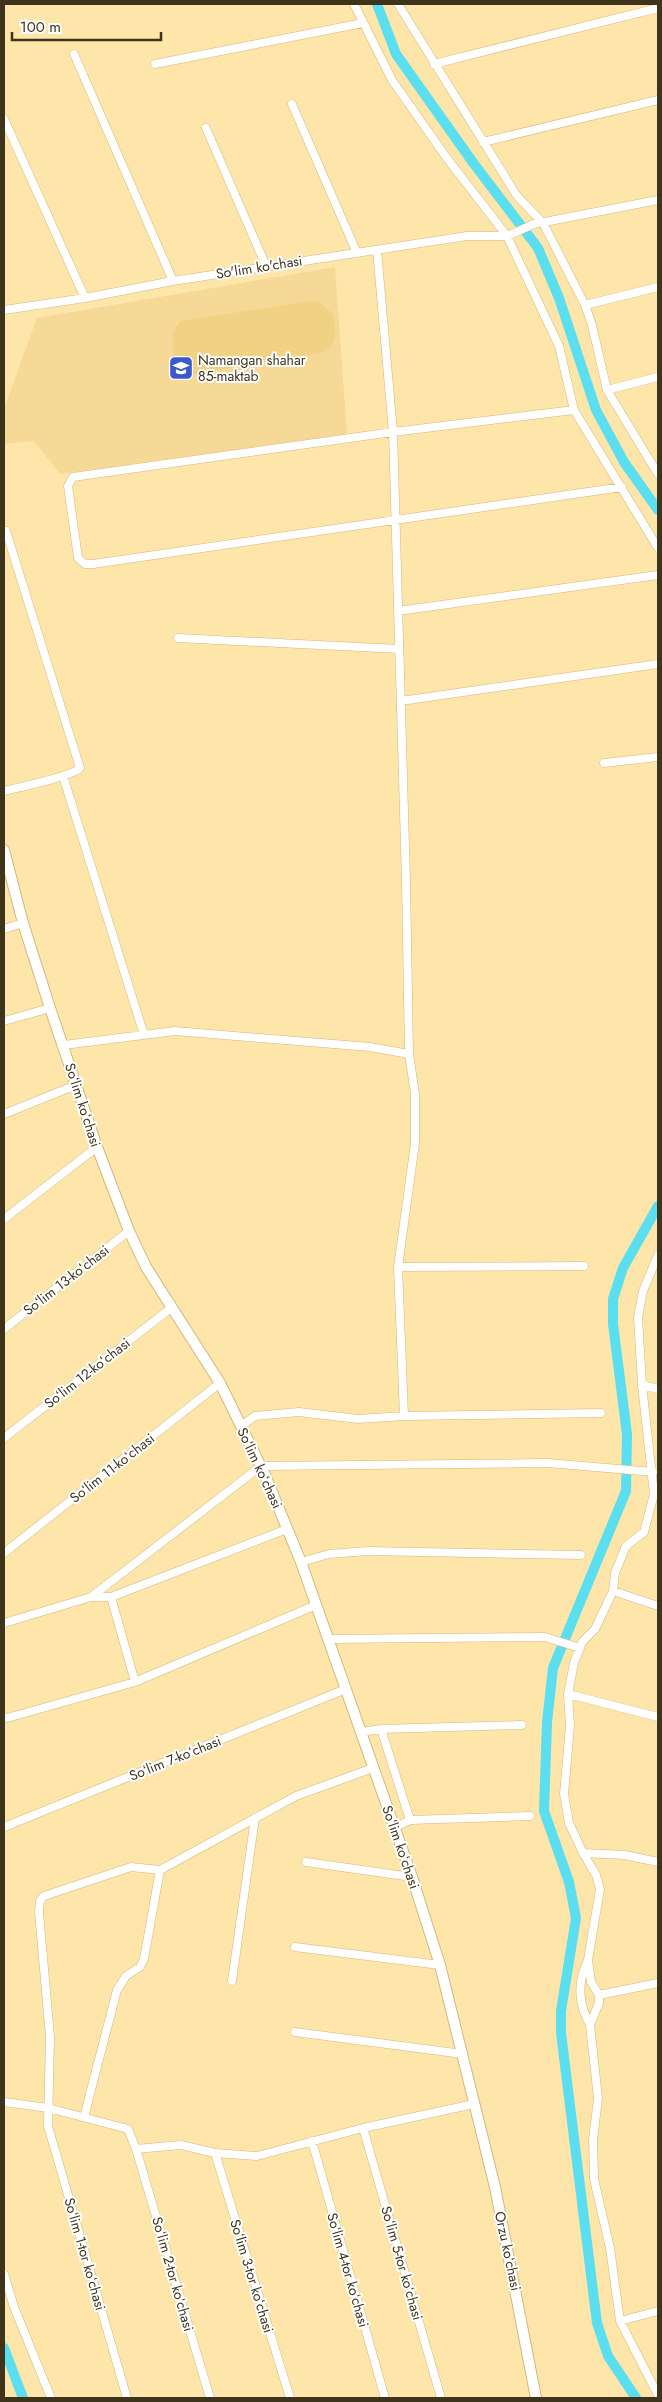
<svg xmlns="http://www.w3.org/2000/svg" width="662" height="2402" viewBox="0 0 662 2402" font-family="Jost,sans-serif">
<rect width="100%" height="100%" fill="#fee5aa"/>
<path fill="#f6d997" d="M 335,267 L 347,434 L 60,474 L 34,441 L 4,444 L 4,409 L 37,318 Z"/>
<path fill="#f1d183" d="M 311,301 L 319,302 L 333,314 C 335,330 339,341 325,352 L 195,374 C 189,373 182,371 178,365 C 171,355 170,329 181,321 Z"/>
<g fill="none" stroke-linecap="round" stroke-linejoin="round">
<path stroke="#5bdef0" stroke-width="10" d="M 377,4 L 396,54 L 474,164 L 538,248 L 559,298 L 596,410 L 624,462 L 658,510
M 4,2348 L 23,2398
M 636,2398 L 608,2356 L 597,2323 L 561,2033 L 561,2011 L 576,1918 L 569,1882 L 544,1811 L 547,1722 L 553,1668 L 626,1491 L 627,1434 L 613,1324 L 613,1299 L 623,1268 L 658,1206"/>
<defs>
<path id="minor" d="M 354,4 L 392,80 L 446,157 L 507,236 L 559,346 L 574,410 L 658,548
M 398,4 L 517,196 L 543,223 L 585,305 L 592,325 L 607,390 L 658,474
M 74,54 L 173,281
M 155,64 L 363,23
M 434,64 L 658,8
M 292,104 L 357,253
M 4,119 L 85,298
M 206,128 L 266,266
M 483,142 L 658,100
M 585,305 L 658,287
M 4,310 L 85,298 L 173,281 L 467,236 L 507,236 L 534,224 L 658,200
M 607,390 L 658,377
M 574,410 L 393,432 L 73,477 L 68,486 L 78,558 L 85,564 L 93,564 L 622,487
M 4,532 L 6,531 L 80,768 C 73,776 17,788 4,791
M 398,611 L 658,575
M 178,638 L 399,649
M 401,701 L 658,664
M 604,763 L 658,757
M 63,776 L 144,1035
M 4,929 L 23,923
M 4,1021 L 50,1008
M 64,1045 L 175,1031 L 370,1047 L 409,1054 L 406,881 L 393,432 L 377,250
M 409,1054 L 415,1094 L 415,1143 L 398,1267 L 404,1416 L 601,1413
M 4,1114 L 76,1085
M 4,1219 L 97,1147
M 658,1255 L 643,1291 L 638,1317 L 642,1385 L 654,1494 L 644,1532 L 626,1546 L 615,1573 L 613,1591 L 595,1629 L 582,1642 L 574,1663 L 568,1694 L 570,1726 L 564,1794 L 569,1823 L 583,1853 L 596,1875 L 600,1889 L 588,1960 L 591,1982 L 599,1995 L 599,2003 L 590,2025 L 598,2098 L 593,2140 L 594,2179 L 610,2248 L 620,2321 L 658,2395
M 398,1267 L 584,1266
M 4,1329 L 129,1231
M 642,1385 L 658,1389
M 241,1426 L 255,1416 L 299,1412 L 358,1419 L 404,1416
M 4,1438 L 171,1308
M 287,1529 L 111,1597 L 135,1682 L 316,1605
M 4,1553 L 220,1383
M 301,1562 L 329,1554 L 368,1551 L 581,1555
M 613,1591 L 658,1606
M 91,1597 L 261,1466 L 548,1463 L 653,1472
M 4,1623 L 91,1597 L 111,1597
M 328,1639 L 545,1637 L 580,1648
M 568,1694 L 658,1717
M 4,1717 L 7,1718 L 135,1682
M 381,1729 L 522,1725
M 361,1732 L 381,1729 L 410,1820
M 4,1827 L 346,1689
M 394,1828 L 410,1820 L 530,1816
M 583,1853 L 625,1855 L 658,1862
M 306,1862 L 412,1877
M 295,1947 L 440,1965
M 588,1960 C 577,1983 578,2003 590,2025
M 232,1981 L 255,1818
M 599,1995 L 658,1983
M 295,2032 L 463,2054
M 4,2102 L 48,2108 L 128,2129 L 136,2149 L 210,2398
M 84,2117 L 117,1990 L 126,1976 L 140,1967 L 144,1959 L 160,1870
M 363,2128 L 441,2398
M 312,2141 L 385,2398
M 136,2149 L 181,2145 L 215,2153 L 257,2156 L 363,2128 L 474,2104
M 215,2153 L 290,2398
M 4,2274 L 14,2307 L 51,2398
M 620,2321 L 658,2311
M 127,2398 L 48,2126 L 50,2037 L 39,1912 L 40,1901 L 44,1896 L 131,1867 L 160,1870 L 296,1796 L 373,1768"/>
<path id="tertiary" d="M 4,850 L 23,923 L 50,1008 L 97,1147 L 129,1231 L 146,1267 L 220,1383 L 265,1475 L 301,1562 L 412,1877 L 440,1965 L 495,2187 L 536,2398"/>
</defs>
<use href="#minor" stroke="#d1b97f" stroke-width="9"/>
<use href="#tertiary" stroke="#d1b97f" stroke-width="12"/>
<use href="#minor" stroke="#fff" stroke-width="8"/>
<use href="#tertiary" stroke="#fff" stroke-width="10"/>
</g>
<defs>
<symbol id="school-square" viewBox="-11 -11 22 22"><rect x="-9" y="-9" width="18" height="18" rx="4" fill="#395acb" stroke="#fff"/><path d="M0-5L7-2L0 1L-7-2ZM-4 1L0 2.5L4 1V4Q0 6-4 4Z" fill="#fff"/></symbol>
</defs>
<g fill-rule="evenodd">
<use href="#school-square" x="167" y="354" width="28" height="28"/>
</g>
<g text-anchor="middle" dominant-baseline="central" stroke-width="4" stroke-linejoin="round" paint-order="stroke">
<g font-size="14" fill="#3e341c" stroke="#fff">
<text transform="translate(259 267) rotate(-9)">So'lim ko'chasi</text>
<text transform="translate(83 1105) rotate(72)">Soʻlim koʻchasi</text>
<text transform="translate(66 1280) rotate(-38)">Soʻlim 13-koʻchasi</text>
<text transform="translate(87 1373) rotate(-38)">Soʻlim 12-koʻchasi</text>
<text transform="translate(112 1468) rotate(-38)">Soʻlim 11-koʻchasi</text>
<text transform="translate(260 1468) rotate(65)">Soʻlim koʻchasi</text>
<text transform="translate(175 1758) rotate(-22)">Soʻlim 7-koʻchasi</text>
<text transform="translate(401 1847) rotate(71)">Soʻlim koʻchasi</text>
<text transform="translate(508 2251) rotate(78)">Orzu koʻchasi</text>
<text transform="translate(85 2254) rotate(74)">Soʻlim 1-tor koʻchasi</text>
<text transform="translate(402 2263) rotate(74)">Soʻlim 5-tor koʻchasi</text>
<text transform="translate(348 2270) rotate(74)">Soʻlim 4-tor koʻchasi</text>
<text transform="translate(173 2274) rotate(74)">Soʻlim 2-tor koʻchasi</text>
<text transform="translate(252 2276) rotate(73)">Soʻlim 3-tor koʻchasi</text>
</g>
<g font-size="14" fill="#3e341c" stroke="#fff" text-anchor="start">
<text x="198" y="360">Namangan shahar<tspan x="198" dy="16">85-maktab</tspan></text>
</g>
</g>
<rect width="662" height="2402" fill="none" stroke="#3e341c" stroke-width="10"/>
<path d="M12 32v8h149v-8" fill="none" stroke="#3e341c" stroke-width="2.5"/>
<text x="20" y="32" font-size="15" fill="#3e341c" stroke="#ffffff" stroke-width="4" paint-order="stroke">100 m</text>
</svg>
